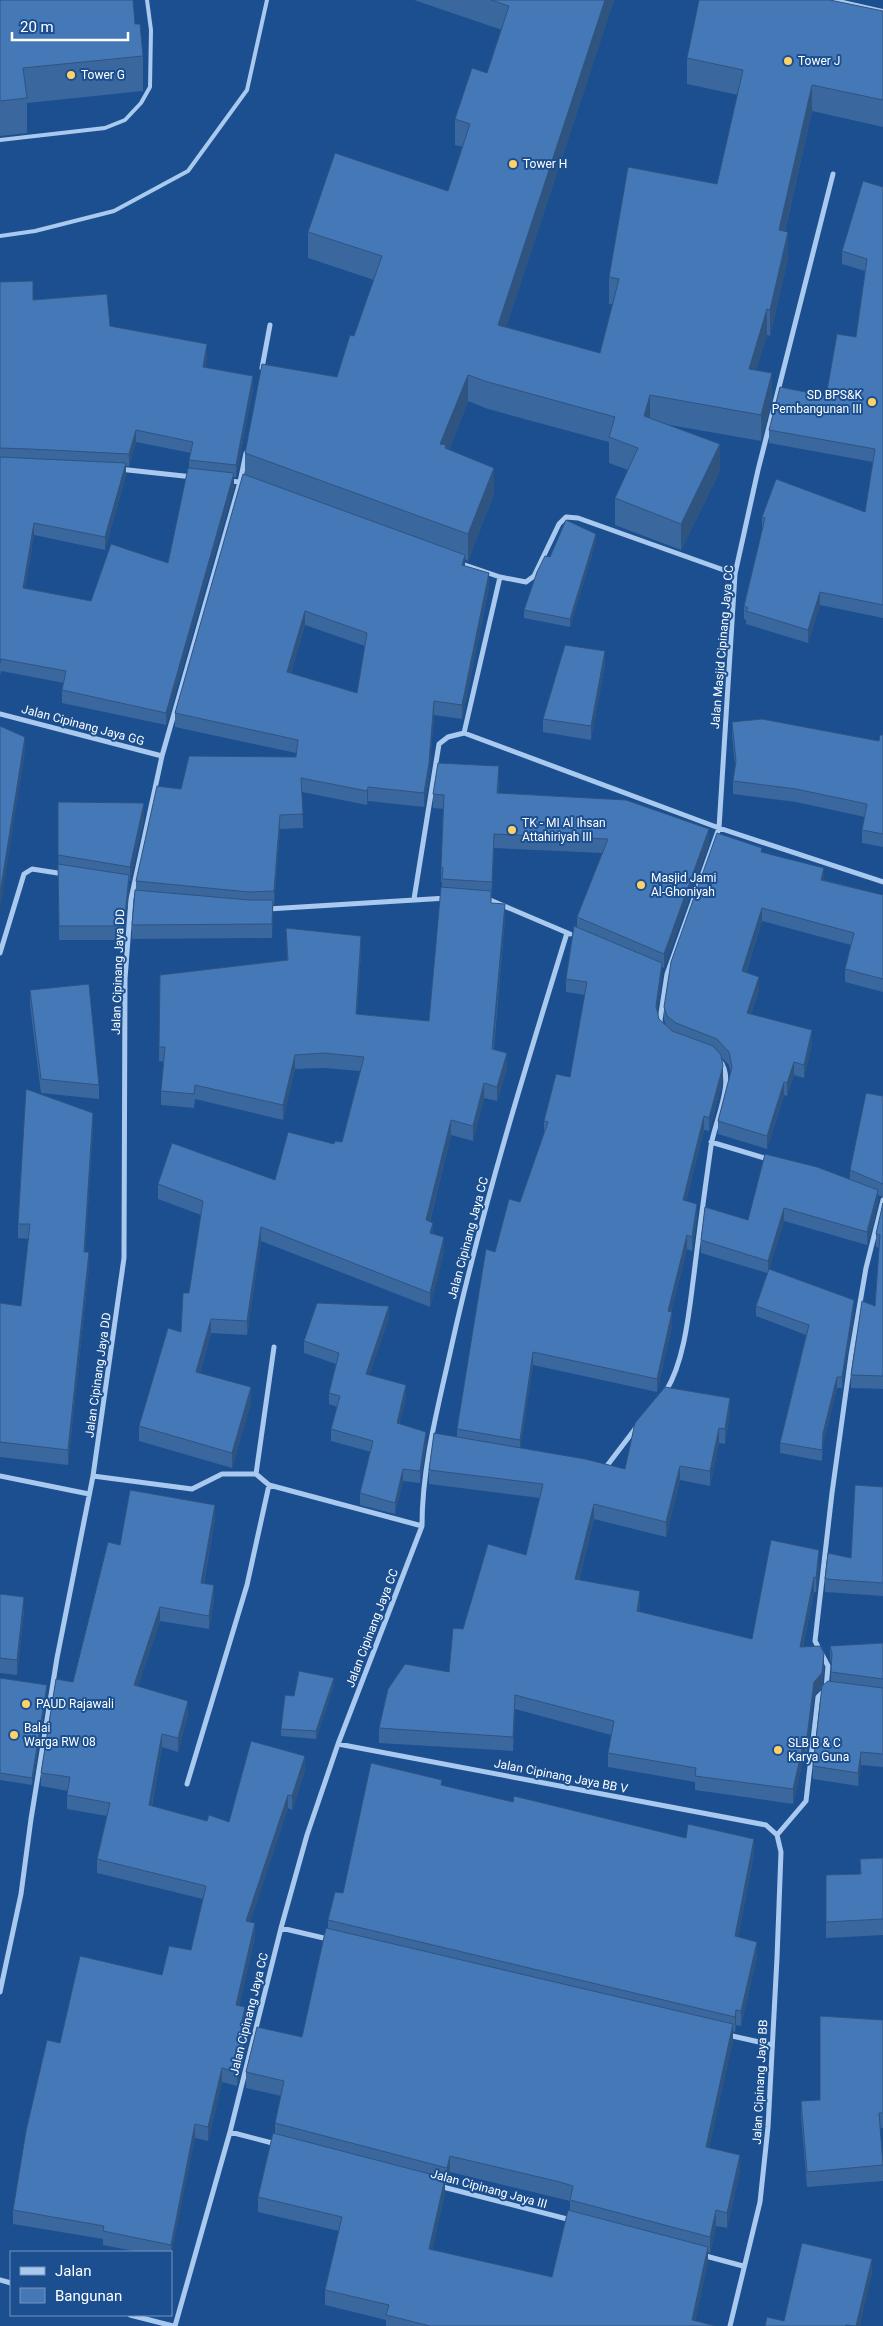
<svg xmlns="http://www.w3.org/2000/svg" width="883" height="2326" viewBox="0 0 883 2326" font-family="Roboto,sans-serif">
<rect width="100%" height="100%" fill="#1b4f8f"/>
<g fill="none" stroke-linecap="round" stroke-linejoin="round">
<path stroke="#a9c9ee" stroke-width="4" d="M 834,0 L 883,11
M 0,140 L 105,128 L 125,120 L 141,103 L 150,87 L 151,30 L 147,0
M 0,236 L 35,231 L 114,211 L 188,171 L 247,90 L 267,0"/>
<path stroke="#a9c9ee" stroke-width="5" d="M 262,368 L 270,325
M 119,469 L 193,477
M 229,481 L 240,482 L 246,453
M 459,563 L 500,577 L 526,582 L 534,576 L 559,524 L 566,517 L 578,518 L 735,574
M 0,714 L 162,756
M 464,733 L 500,577
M 414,899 L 439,744 L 448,737 L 464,733 L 719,828 L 883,882
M 485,900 L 490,900 L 570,934
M 268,909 L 447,898
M 0,953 L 24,874 L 32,869 L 64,874
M 661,1025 L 660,1020 L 667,974 L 719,828 L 735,574 L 758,470 L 833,174
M 711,1142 L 768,1159
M 666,1391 C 685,1360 689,1311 694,1274 C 699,1232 705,1189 711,1146 C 714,1123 737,1079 719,1060
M 603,1468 L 606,1467 L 635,1429
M 256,1474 L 274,1347
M 0,1476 L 89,1494
M 93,1476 L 192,1489 L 222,1474 L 256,1474 L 269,1485 L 422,1526
M 338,1744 L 766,1825 L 777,1835
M 187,1784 L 247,1585 L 269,1485
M 777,1835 L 806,1801 L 818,1697 L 826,1689 L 828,1666 L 815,1641 L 832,1493 L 851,1355 L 866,1268 L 883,1200
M 281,1928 L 328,1939
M 0,1992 L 21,1894 L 31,1819 L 57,1658 L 93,1476 L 124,1258 L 125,979 L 131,899 L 162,756 L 240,482 L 247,485
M 728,2035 L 772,2045
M 230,2132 L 276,2144
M 439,2186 L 571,2220
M 702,2255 L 743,2266
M 0,2280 L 11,2283
M 130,2315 L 173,2326
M 175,2326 L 230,2132 L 281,1928 L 307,1835 L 338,1744 L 422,1526 C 422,1464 439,1404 452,1344 C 483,1205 525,1069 567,933
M 730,2326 L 760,2202 L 768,2127 L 777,1958 L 781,1852 L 777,1835"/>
</g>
<path fill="#3a679d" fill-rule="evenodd" d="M 0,0 L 135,24 L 143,56 L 143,91 L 27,103 L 27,133 L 0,136 Z
M 414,0 L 614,0 L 506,327 L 600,353 L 613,304 L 609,304 L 609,277 L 717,184 L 738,95 L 687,84 L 687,58 L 883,11 L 883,127 L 812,111 L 785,231 L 788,258 L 770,336 L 767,335 L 756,370 L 772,399 L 761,441 L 664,424 L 720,471 L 681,550 L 615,525 L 615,498 L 628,470 L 609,463 L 609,442 L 488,409 L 468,401 L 449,450 L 494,494 L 468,561 L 465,559 L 465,566 L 489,587 L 462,719 L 434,715 L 429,777 L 424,807 L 368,801 L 367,805 L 302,792 L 303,828 L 280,829 L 274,905 L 273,905 L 272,938 L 132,939 L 132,925 L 136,890 L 136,881 L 181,789 L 296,757 L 296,753 L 175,727 L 175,713 L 245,475 L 245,453 L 337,377 L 354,336 L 374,280 L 308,258 L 308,232 L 448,191 L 463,147 L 455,145 L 455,119 L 487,73 L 502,30 ZM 305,625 L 365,646 L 357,693 L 291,673 Z
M 883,187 L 883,618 L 820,605 L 808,643 L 746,624 L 746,620 L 744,619 L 744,606 L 763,530 L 762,530 L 762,517 L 865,512 L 873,462 L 769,443 L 769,430 L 826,396 L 856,337 L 865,271 L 842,264 L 842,251 Z
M 0,282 L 33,300 L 110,326 L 207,357 L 205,368 L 253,389 L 236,477 L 234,477 L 234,486 L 166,725 L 62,703 L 62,690 L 64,683 L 1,671 L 0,676 ZM 136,442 L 191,453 L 189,460 L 189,469 L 168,563 L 91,601 L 25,588 L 34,535 L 105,550 L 126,475 L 126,466 L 129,466 Z
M 596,541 L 570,627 L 524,618 L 524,610 L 550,557 Z
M 605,664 L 591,740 L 543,732 L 543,719 Z
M 732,722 L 879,741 L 883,735 L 883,847 L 862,843 L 862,830 L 865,817 L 796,802 L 733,794 L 733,781 L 735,766 L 732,735 Z
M 499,780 L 498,794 L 709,843 L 664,968 L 662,967 L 662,977 L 657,1011 L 659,1019 L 666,1025 L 664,1020 L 664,1007 L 762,853 L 824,880 L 883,895 L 883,992 L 845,982 L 845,969 L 851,945 L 762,921 L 746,973 L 759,990 L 751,1014 L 812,1043 L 804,1078 L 794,1075 L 787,1096 L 784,1095 L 767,1149 L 718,1134 L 718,1121 L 731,1073 L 729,1065 L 721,1057 L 723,1079 L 709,1131 L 704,1130 L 686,1201 L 697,1217 L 692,1251 L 687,1249 L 671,1312 L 672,1326 L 657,1392 L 533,1365 L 520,1448 L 625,1469 L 730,1413 L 725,1444 L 719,1443 L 710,1486 L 680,1480 L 666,1537 L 594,1519 L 579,1580 L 640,1605 L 639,1612 L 752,1639 L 819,1565 L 816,1592 L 814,1592 L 803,1647 L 824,1667 L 822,1687 L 814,1696 L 807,1752 L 805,1751 L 793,1804 L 695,1790 L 695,1782 L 608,1767 L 608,1753 L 611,1735 L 515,1709 L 513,1751 L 379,1743 L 379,1728 L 449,1672 L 463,1629 L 526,1555 L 540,1498 L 429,1484 L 429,1470 L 457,1437 L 457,1429 L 495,1252 L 520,1202 L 544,1134 L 544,1121 L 570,1077 L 585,995 L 566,992 L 566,979 L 577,928 L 577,917 L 602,853 L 494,848 L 491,903 L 505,918 L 494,1049 L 507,1068 L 497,1101 L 484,1098 L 473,1141 L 451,1135 L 430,1221 L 433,1233 L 444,1251 L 430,1307 L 261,1241 L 247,1335 L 211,1333 L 200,1373 L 251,1402 L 232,1468 L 139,1441 L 139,1426 L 181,1332 L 189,1293 L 201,1215 L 158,1199 L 158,1184 L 275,1180 L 334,1144 L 342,1142 L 360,1071 L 324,1068 L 295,1069 L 283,1120 L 195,1099 L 194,1108 L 161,1105 L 161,1091 L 164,1062 L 159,1061 L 160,975 L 287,960 L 286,928 L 361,951 L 357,1014 L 429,1021 L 442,887 L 442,882 L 441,882 L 441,867 L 443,809 L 433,808 L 433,794 Z
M 58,802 L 144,817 L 130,881 L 129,881 L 129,890 L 124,940 L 59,940 Z
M 30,990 L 99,1085 L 99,1099 L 41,1093 L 30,1005 Z
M 883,1096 L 883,1197 L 878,1195 L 878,1203 L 867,1245 L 784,1221 L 769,1269 L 854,1311 L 842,1388 L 837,1388 L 823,1444 L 822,1461 L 780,1453 L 780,1443 L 806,1335 L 756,1316 L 756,1306 L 767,1273 L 701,1253 L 701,1240 L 748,1220 L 850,1180 L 850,1170 Z
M 93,1128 L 85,1252 L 89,1267 L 68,1465 L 0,1457 L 0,1303 L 21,1306 L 28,1239 L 18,1238 L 18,1224 Z
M 883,1203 L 883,1389 L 851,1388 L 851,1375 L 875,1306 L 879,1248 L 876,1247 L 876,1234 Z
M 389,1318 L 369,1375 L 406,1397 L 399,1424 L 426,1444 L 420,1483 L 403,1481 L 395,1514 L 360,1505 L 360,1493 L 371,1452 L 331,1441 L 331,1429 L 337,1407 L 329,1404 L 329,1393 L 336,1364 L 304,1353 L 304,1341 Z
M 883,1487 L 883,1596 L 825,1592 L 825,1579 L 851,1558 Z
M 215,1519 L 204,1583 L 214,1599 L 209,1629 L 160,1621 L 138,1686 L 188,1714 L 178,1752 L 162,1747 L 152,1806 L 207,1821 L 229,1822 L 305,1770 L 292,1810 L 288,1808 L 250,1922 L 255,1937 L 239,2006 L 245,2021 L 244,2026 L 248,2041 L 237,2086 L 222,2082 L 208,2141 L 195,2138 L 171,2252 L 139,2252 L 103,2245 L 103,2239 L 13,2224 L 13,2210 L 60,2043 L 162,1975 L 191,1950 L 203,1899 L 97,1873 L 97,1859 L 107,1816 L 67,1809 L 67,1795 L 68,1791 L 41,1786 L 41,1773 L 120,1545 Z
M 0,1594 L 24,1611 L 17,1675 L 0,1673 Z
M 883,1643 L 883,1767 L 861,1765 L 858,1786 L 813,1779 L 813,1766 L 831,1681 L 831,1664 L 830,1659 L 830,1646 Z
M 0,1678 L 47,1692 L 32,1785 L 0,1780 Z
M 334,1685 L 316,1739 L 281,1736 L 281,1729 Z
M 442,1785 L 513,1802 L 686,1838 L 754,1854 L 738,1937 L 757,1956 L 741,2026 L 736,2025 L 735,2032 L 733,2031 L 733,2040 L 709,2148 L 740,2171 L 727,2228 L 716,2226 L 710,2253 L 708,2252 L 708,2262 L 695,2321 L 716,2326 L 386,2326 L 386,2320 L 325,2305 L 325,2290 L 339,2231 L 258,2212 L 258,2197 L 275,2133 L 275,2123 L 281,2096 L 246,2088 L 246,2072 L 302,2037 L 328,1928 L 328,1920 L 343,1893 ZM 450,2172 L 570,2201 L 570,2210 L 552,2277 L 432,2250 L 445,2193 L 445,2184 L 447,2184 Z
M 883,1858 L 883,1935 L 826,1938 L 826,1875 L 860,1874 L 860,1859 Z
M 883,2020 L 883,2128 L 880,2128 L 883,2165 L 883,2181 L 807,2187 L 801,2117 L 801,2101 L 820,2100 Z"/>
<path fill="#305480" d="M 605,0 L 614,0 L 498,352 L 498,325 Z
M 812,85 L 812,111 L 779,256 L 779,230 Z
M 788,232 L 788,258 L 770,336 L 770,310 Z
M 767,309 L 767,335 L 749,395 L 749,369 Z
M 207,344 L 207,357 L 203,380 L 203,367 Z
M 772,373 L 772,399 L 761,441 L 761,415 Z
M 468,375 L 468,401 L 446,457 L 440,444 Z
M 253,376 L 253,389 L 236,477 L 236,465 Z
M 650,395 L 650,421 L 644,416 Z
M 136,430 L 136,442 L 129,466 L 129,454 Z
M 720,444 L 720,471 L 681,550 L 681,524 Z
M 126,463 L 126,475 L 105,550 L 105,537 Z
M 494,468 L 494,494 L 468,561 L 468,534 Z
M 234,473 L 234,486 L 166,725 L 166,713 Z
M 34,523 L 34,535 L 23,600 L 23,588 Z
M 596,534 L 596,541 L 570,627 L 570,619 Z
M 465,555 L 465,569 L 462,565 Z
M 489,573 L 489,587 L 462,719 L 462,705 Z
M 820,592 L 820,605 L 808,643 L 808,630 Z
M 305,611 L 305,625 L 287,686 L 287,672 Z
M 605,651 L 605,664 L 591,740 L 591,726 Z
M 434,701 L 434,715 L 429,777 L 424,807 L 424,793 Z
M 25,737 L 25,753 L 0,909 L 0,893 Z
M 368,787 L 368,801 L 367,805 L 367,791 Z
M 144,803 L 144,817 L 130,881 L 130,867 Z
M 280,815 L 280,829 L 274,905 L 274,891 Z
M 709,829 L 709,843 L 664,968 L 664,954 Z
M 494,834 L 494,848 L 492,896 L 492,882 Z
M 824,868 L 824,881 L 821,880 Z
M 129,875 L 129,890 L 124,940 L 124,926 Z
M 273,900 L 273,914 L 272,938 L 272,924 Z
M 505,904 L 505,918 L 492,1063 L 492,1049 Z
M 762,908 L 762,921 L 742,984 L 742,971 Z
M 361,936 L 361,951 L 356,1028 L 356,1014 Z
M 662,963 L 662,977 L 656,1019 L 656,1006 Z
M 759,977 L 759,990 L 747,1026 L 747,1013 Z
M 812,1030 L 812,1043 L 804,1078 L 804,1065 Z
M 507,1053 L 507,1068 L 497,1101 L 497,1087 Z
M 295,1055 L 295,1069 L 283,1120 L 283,1105 Z
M 794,1062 L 794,1075 L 787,1096 L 787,1083 Z
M 723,1066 L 723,1079 L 709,1131 L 709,1118 Z
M 784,1082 L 784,1095 L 767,1149 L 767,1136 Z
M 484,1083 L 484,1098 L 473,1141 L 473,1126 Z
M 93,1113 L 93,1128 L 84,1267 L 84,1252 Z
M 704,1116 L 704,1130 L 683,1213 L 683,1200 Z
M 451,1120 L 451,1135 L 426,1235 L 426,1220 Z
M 878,1190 L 878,1203 L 867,1245 L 867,1232 Z
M 697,1204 L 697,1217 L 692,1251 L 692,1237 Z
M 784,1208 L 784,1221 L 768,1273 L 768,1261 Z
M 433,1223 L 433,1237 L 430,1233 Z
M 261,1227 L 261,1241 L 247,1335 L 247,1321 Z
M 687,1235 L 687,1249 L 668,1325 L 668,1311 Z
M 444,1237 L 444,1251 L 430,1307 L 430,1293 Z
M 89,1252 L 89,1267 L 68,1465 L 68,1450 Z
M 854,1300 L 854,1311 L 842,1388 L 842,1377 Z
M 389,1306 L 389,1318 L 366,1385 L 366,1374 Z
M 672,1312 L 672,1326 L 657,1392 L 657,1379 Z
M 211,1319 L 211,1333 L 196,1386 L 196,1372 Z
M 533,1352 L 533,1365 L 520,1453 L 520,1440 Z
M 837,1377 L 837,1388 L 823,1444 L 822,1461 L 823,1433 Z
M 406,1385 L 406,1397 L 397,1434 L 397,1423 Z
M 251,1387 L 251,1402 L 232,1468 L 232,1453 Z
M 730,1398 L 730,1413 L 725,1444 L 725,1429 Z
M 719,1428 L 719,1443 L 710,1486 L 710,1471 Z
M 426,1432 L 426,1444 L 420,1483 L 420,1471 Z
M 680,1466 L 680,1480 L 666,1537 L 666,1522 Z
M 403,1469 L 403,1481 L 395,1514 L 395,1503 Z
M 594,1504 L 594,1519 L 575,1594 L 575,1579 Z
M 215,1505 L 215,1519 L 201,1597 L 201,1583 Z
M 819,1550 L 819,1565 L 816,1592 L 816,1578 Z
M 814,1577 L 814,1592 L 800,1661 L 800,1647 Z
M 214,1585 L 214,1599 L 209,1629 L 209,1616 Z
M 640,1591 L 640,1605 L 637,1626 L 637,1611 Z
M 24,1597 L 24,1611 L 17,1675 L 17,1660 Z
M 160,1607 L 160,1621 L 134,1699 L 134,1685 Z
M 824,1653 L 824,1667 L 822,1687 L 814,1696 L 807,1752 L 807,1737 L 814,1682 Z
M 334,1678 L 334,1685 L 316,1739 L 316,1731 Z
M 47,1685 L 47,1692 L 32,1785 L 32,1778 Z
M 515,1695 L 515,1709 L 513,1751 L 513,1737 Z
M 188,1701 L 188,1714 L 178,1752 L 178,1738 Z
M 162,1734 L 162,1747 L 149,1819 L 149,1805 Z
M 805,1737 L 805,1751 L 793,1804 L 793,1789 Z
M 861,1752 L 861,1765 L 858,1786 L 858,1773 Z
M 305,1756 L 305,1770 L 292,1810 L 292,1796 Z
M 288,1795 L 288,1808 L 246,1935 L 246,1921 Z
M 754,1839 L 754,1854 L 735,1951 L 735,1936 Z
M 255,1923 L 255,1937 L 236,2019 L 236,2005 Z
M 757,1942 L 757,1956 L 741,2026 L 741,2011 Z
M 245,2007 L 245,2021 L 241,2039 L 241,2025 Z
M 736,2010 L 736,2025 L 735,2032 L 735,2017 Z
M 733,2024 L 733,2040 L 706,2163 L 706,2147 Z
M 248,2027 L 248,2041 L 237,2086 L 237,2072 Z
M 222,2068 L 222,2082 L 208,2141 L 208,2127 Z
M 195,2124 L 195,2138 L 171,2257 L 171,2245 Z
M 740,2155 L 740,2171 L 727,2228 L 727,2213 Z
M 450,2156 L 450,2172 L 447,2184 L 447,2168 Z
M 445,2178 L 445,2193 L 429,2264 L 429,2249 Z
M 716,2210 L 716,2226 L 710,2253 L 710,2237 Z
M 708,2247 L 708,2262 L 694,2326 L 692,2320 Z
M 872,2259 L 872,2274 L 860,2326 L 856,2326 Z"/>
<path fill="#4478b7" stroke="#305480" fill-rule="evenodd" d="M 0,0 L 133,0 L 135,24 L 140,24 L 143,56 L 23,68 L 27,98 L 0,101 Z
M 491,0 L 605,0 L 498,325 L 600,353 L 619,279 L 609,277 L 628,167 L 717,184 L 743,70 L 687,58 L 699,0 L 830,0 L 883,11 L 883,100 L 812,85 L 779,230 L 788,232 L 770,310 L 767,309 L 749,369 L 772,373 L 761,415 L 650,395 L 644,416 L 720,444 L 681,524 L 615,498 L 638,448 L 609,437 L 615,417 L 488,382 L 468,375 L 440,444 L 446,445 L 445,448 L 494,468 L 468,534 L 245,453 L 262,364 L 337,377 L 350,335 L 354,336 L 382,256 L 308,232 L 335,153 L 448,191 L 470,124 L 455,119 L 472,68 L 487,73 L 509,6 Z
M 863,181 L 883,187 L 883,605 L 820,592 L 808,630 L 746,611 L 748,608 L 744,606 L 765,518 L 762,517 L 776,479 L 865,512 L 875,449 L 769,430 L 780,387 L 826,396 L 837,334 L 856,337 L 867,259 L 842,251 Z
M 33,281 L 33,300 L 107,294 L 110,326 L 207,344 L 203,367 L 253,376 L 236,465 L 189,460 L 193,442 L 136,430 L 129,454 L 30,449 L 0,448 L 0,282 Z
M 0,457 L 126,463 L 105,537 L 34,523 L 23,588 L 91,601 L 111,544 L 168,563 L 188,468 L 234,473 L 166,713 L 62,690 L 66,671 L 1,659 L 0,663 Z
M 243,474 L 465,555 L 462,565 L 489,573 L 462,705 L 434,701 L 429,763 L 424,793 L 368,787 L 367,791 L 301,778 L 303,814 L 280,815 L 274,891 L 249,892 L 136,881 L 157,786 L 181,789 L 189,756 L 296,757 L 298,740 L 175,713 ZM 305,611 L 367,633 L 357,693 L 287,672 Z
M 566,520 L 596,534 L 570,619 L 524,610 L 537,572 L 545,556 L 550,557 Z
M 565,645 L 605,651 L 591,726 L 543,719 Z
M 762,719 L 879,741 L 880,735 L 883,735 L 883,834 L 862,830 L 867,804 L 796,789 L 733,781 L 736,761 L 732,722 Z
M 0,726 L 25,737 L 0,893 Z
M 438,763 L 499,766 L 497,793 L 626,800 L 709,829 L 664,954 L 577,917 L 608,839 L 494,834 L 492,882 L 442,879 L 443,868 L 441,867 L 444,795 L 433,794 Z
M 58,802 L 144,803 L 130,867 L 58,855 Z
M 717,833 L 762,848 L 761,852 L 824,868 L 821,880 L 883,895 L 883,979 L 845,969 L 854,933 L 762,908 L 742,971 L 759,977 L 747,1013 L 812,1030 L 804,1065 L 794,1062 L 787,1083 L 784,1082 L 767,1136 L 718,1121 L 732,1067 L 729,1052 L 717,1039 L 676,1023 L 667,1016 L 664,1007 L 671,962 Z
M 58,864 L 129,875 L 124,926 L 59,926 Z
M 441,887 L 491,891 L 491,903 L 505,904 L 492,1049 L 507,1053 L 497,1087 L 484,1083 L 473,1126 L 451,1120 L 426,1220 L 433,1223 L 430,1233 L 444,1237 L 430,1293 L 261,1227 L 247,1321 L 211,1319 L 196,1372 L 251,1387 L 232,1453 L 139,1426 L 168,1328 L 181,1332 L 183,1293 L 189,1293 L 203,1201 L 158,1184 L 172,1143 L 275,1180 L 288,1132 L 334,1144 L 335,1141 L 342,1142 L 364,1057 L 324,1053 L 295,1055 L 283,1105 L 195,1085 L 194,1094 L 161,1091 L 165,1047 L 159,1047 L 160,975 L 288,960 L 286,928 L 361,936 L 356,1014 L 429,1021 Z
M 135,890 L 249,900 L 273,900 L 272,924 L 132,925 Z
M 574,926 L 662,963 L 656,1006 L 659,1019 L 672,1031 L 713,1046 L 721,1055 L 723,1066 L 709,1118 L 704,1116 L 683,1200 L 697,1204 L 692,1237 L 687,1235 L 668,1311 L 672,1312 L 657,1379 L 533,1352 L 520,1440 L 457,1429 L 486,1249 L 495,1252 L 509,1199 L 520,1202 L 548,1122 L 544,1121 L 556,1074 L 570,1077 L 587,982 L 566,979 Z
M 89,984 L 99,1085 L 41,1079 L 30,990 Z
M 26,1089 L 93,1113 L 84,1252 L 89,1252 L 68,1450 L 0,1442 L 0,1303 L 21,1306 L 30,1224 L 18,1224 Z
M 866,1093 L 883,1096 L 883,1184 L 850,1170 Z
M 765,1154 L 817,1167 L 878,1190 L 867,1232 L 784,1208 L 768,1261 L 701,1240 L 705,1207 L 748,1220 Z
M 883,1203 L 883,1376 L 851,1375 L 862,1301 L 875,1306 L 880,1235 L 876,1234 Z
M 769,1269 L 854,1300 L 842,1377 L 837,1377 L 823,1433 L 822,1450 L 780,1443 L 809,1325 L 756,1306 Z
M 317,1303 L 389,1306 L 366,1374 L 406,1385 L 397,1423 L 426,1432 L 420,1471 L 403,1469 L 395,1503 L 360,1493 L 373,1441 L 331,1429 L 340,1396 L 329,1393 L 339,1353 L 304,1341 Z
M 665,1387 L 730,1398 L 725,1429 L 719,1428 L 710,1471 L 680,1466 L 666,1522 L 594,1504 L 575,1579 L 640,1591 L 637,1611 L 752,1639 L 771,1540 L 819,1550 L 816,1578 L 814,1577 L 800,1647 L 820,1646 L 824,1653 L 822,1673 L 814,1682 L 807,1737 L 805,1737 L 793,1789 L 695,1776 L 696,1768 L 608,1753 L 614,1721 L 515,1695 L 513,1737 L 379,1728 L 388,1689 L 405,1664 L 449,1672 L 453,1628 L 463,1629 L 488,1544 L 526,1555 L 543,1484 L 429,1470 L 434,1433 L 585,1459 L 625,1469 L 635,1423 Z
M 855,1485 L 883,1487 L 883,1583 L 825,1579 L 828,1553 L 851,1558 Z
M 130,1490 L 215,1505 L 201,1583 L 214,1585 L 209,1616 L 160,1607 L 134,1685 L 188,1701 L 178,1738 L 162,1734 L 149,1805 L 207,1821 L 209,1815 L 229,1822 L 251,1741 L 305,1756 L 292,1796 L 288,1795 L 246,1921 L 255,1923 L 236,2005 L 245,2007 L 241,2025 L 248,2027 L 237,2072 L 222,2068 L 208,2127 L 195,2124 L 171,2245 L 103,2231 L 104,2226 L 13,2210 L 26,2131 L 47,2040 L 60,2043 L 80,1956 L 162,1975 L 169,1946 L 191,1950 L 206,1886 L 97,1859 L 110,1803 L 67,1795 L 70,1777 L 41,1773 L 56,1679 L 73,1682 L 108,1542 L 120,1545 Z
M 0,1594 L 24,1597 L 17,1660 L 0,1658 Z
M 883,1643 L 883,1679 L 831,1672 L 832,1653 L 830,1646 Z
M 299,1671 L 334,1678 L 316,1731 L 281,1729 L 285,1695 L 294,1696 Z
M 0,1678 L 47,1685 L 32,1778 L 0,1773 Z
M 828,1681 L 883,1688 L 883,1754 L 861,1752 L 858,1773 L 813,1766 L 822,1686 Z
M 371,1763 L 442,1780 L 441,1785 L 513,1802 L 514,1796 L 686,1838 L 688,1824 L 754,1839 L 735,1936 L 757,1942 L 741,2011 L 736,2010 L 735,2017 L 328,1920 L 335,1892 L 343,1893 Z
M 883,1858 L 883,1919 L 826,1922 L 826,1875 L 861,1874 L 860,1859 Z
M 326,1928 L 733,2024 L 706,2147 L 740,2155 L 727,2213 L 716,2210 L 710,2237 L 570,2200 L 573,2186 L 560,2182 L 450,2156 L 447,2168 L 275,2123 L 284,2081 L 246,2072 L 257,2027 L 302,2037 Z
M 820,2016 L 883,2020 L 883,2113 L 879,2113 L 883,2165 L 807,2172 L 801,2101 L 820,2100 Z
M 273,2133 L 445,2178 L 429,2249 L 552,2277 L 568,2210 L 708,2247 L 692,2320 L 716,2326 L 430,2326 L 386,2315 L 389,2305 L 325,2290 L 342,2217 L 258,2197 Z
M 802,2243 L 872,2259 L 856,2326 L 846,2325 L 845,2326 L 765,2326 L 767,2317 L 784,2321 Z"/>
<g fill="#ffd166" stroke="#1b4f8f" stroke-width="2">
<circle cx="788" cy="61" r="5"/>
<circle cx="71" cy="75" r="5"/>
<circle cx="513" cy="164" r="5"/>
<circle cx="872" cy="402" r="5"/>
<circle cx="512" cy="830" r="5"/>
<circle cx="641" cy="885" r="5"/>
<circle cx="26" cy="1704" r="5"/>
<circle cx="14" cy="1735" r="5"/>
<circle cx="778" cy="1750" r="5"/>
</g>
<g text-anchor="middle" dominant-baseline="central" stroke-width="4" stroke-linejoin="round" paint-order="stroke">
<g font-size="12" fill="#fff" stroke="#1b4f8f" text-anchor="start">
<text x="798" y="61">Tower J</text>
<text x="81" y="75">Tower G</text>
<text x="523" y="164">Tower H</text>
<text x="862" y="395" text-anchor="end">SD BPS&amp;K<tspan x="862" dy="14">Pembangunan III</tspan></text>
<text x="522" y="823">TK - MI Al Ihsan<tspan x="522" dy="14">Attahiriyah III</tspan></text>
<text x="651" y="878">Masjid Jami<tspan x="651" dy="14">Al-Ghoniyah</tspan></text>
<text x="36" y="1704">PAUD Rajawali</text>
<text x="24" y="1728">Balai<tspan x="24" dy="14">Warga RW 08</tspan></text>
<text x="788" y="1743">SLB B &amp; C<tspan x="788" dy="14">Karya Guna</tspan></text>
</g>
<g font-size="12" fill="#fff" stroke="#1b4f8f">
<text transform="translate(722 647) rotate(-85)">Jalan Masjid Cipinang Jaya CC</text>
<text transform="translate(83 725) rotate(15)">Jalan Cipinang Jaya GG</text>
<text transform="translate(118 972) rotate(-88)">Jalan Cipinang Jaya DD</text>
<text transform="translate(468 1238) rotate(-75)">Jalan Cipinang Jaya CC</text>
<text transform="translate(98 1375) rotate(-82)">Jalan Cipinang Jaya DD</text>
<text transform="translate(372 1628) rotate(-69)">Jalan Cipinang Jaya CC</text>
<text transform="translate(561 1776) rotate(11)">Jalan Cipinang Jaya BB V</text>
<text transform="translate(249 2014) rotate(-76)">Jalan Cipinang Jaya CC</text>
<text transform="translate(760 2082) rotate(-87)">Jalan Cipinang Jaya BB</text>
<text transform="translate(489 2189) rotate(15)">Jalan Cipinang Jaya III</text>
</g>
</g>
<rect x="10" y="2251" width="162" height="65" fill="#1b4f8f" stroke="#7695bc"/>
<rect x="20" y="2267" width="25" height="8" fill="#a9c9ee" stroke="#7695bc"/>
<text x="55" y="2276" font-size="15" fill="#ffffff">Jalan</text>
<rect x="20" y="2288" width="25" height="15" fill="#4478b7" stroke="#7695bc"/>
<text x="55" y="2301" font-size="15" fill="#ffffff">Bangunan</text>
<path d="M12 32v8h116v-8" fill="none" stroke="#ffffff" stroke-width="2.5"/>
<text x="20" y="32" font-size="15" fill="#ffffff" stroke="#1b4f8f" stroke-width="4" paint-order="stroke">20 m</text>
</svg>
